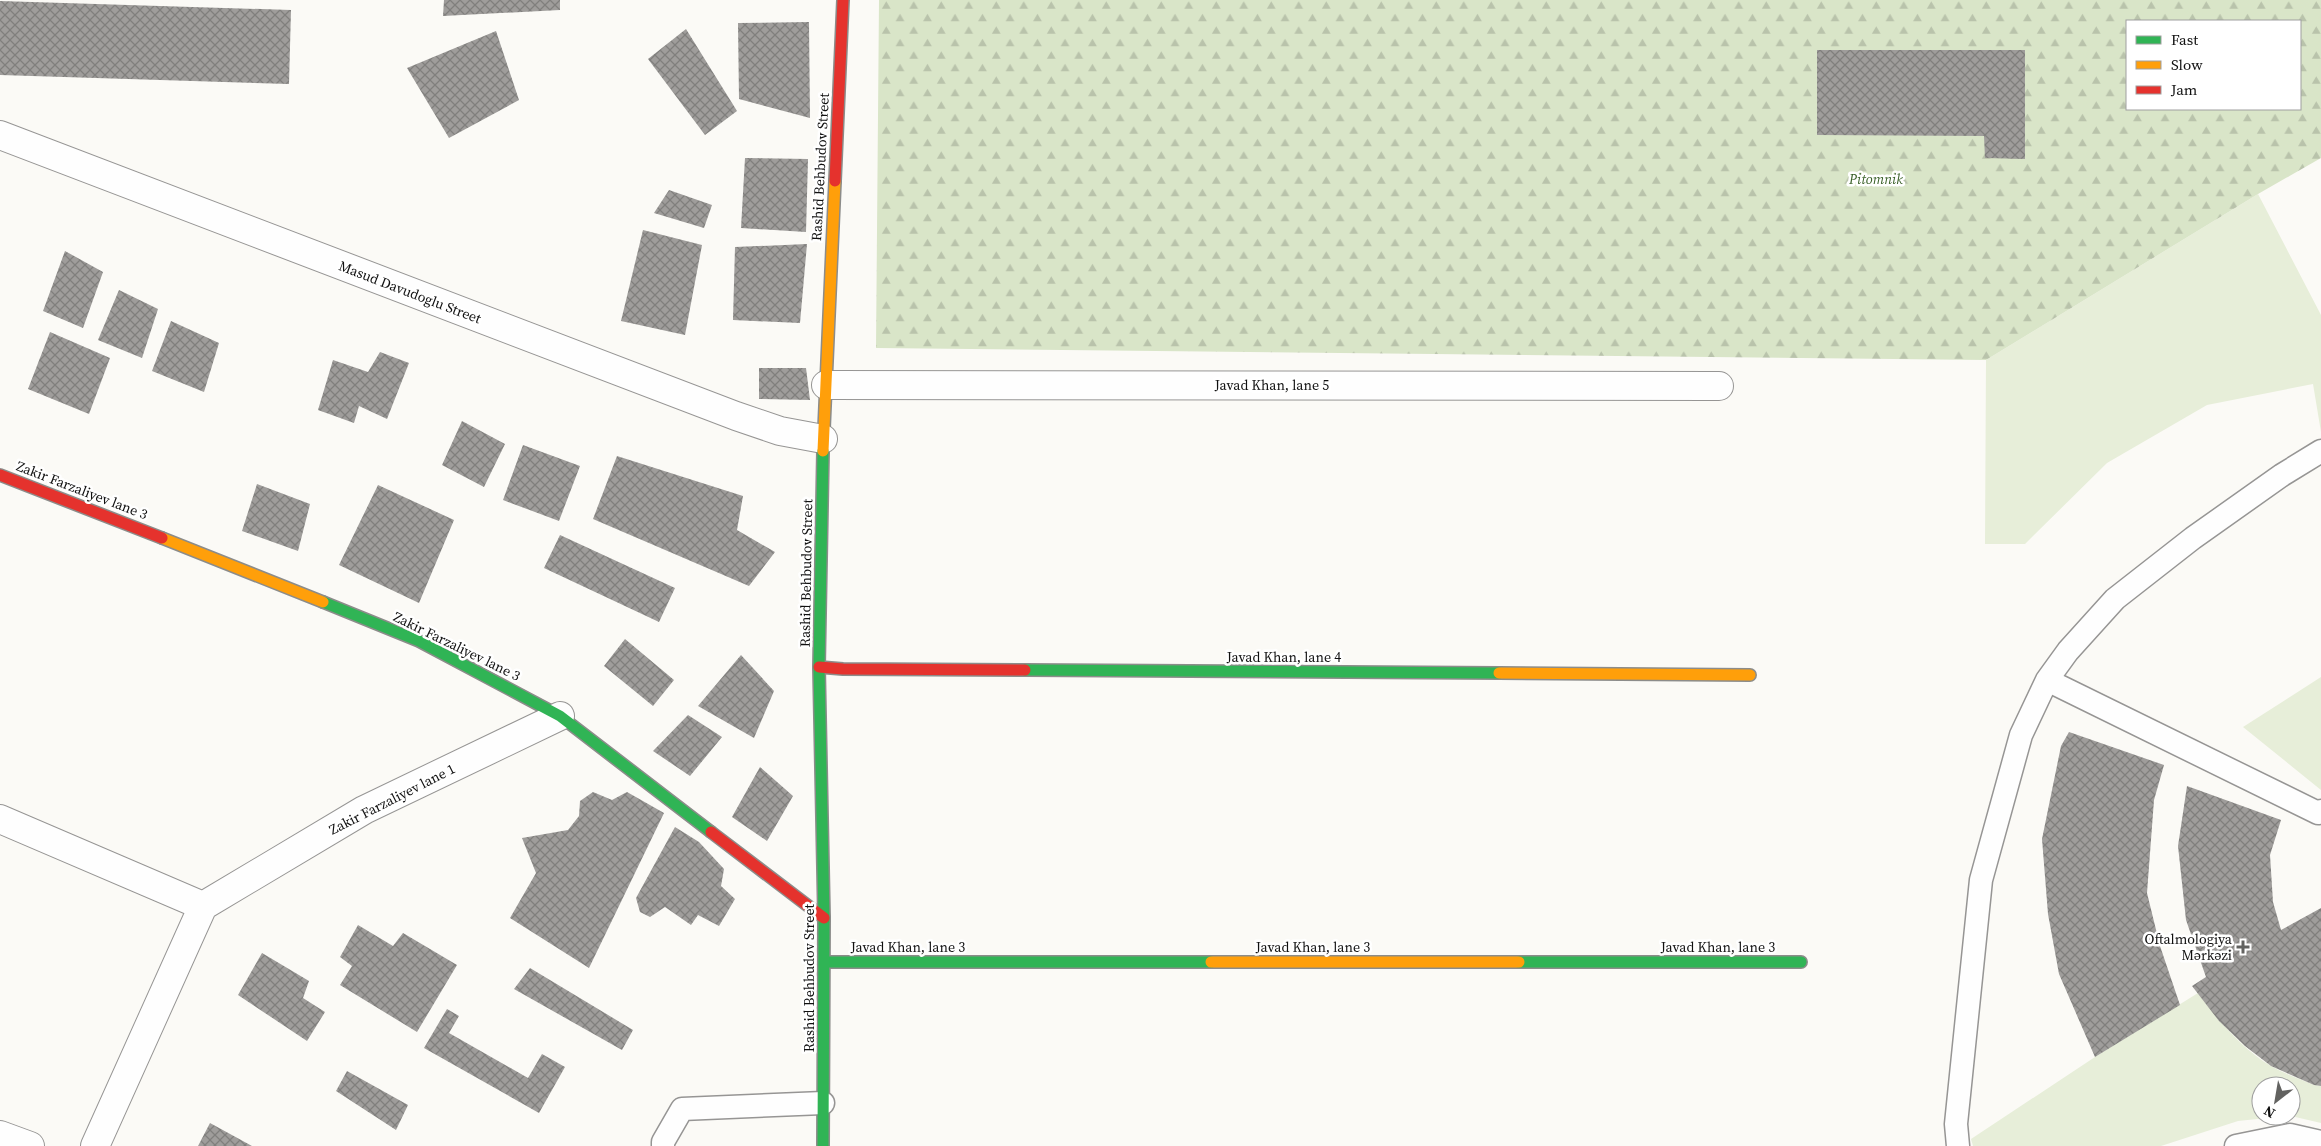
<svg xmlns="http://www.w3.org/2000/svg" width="2321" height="1146" viewBox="0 0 2321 1146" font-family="'Source Serif 4',serif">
<defs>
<pattern id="forest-firs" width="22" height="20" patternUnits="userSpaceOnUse" patternTransform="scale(1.25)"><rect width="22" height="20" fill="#d9e5c8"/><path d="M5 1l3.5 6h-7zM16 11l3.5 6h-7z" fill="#b9c3ab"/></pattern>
<pattern id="building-cross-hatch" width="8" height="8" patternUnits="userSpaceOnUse" patternTransform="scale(1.25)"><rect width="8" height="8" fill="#9f9d9b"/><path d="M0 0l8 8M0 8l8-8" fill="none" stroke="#807f7d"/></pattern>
</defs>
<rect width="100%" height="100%" fill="#fbfaf6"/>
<path fill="#e7eed9" d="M 2258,194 L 2321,315 L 2321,432 L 2313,384 L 2207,405 L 2107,463 L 2025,544 L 1985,544 L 1986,360 Z
M 2321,677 L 2321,790 L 2243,727 Z
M 2198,993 C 2218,1020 2242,1049 2271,1066 C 2285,1074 2300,1079 2314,1085 L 2321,1086 L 2321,1123 L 2291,1116 L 2291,1086 L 2261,1086 L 2261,1116 L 2286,1116 L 2238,1121 L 2161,1146 L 1973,1146 L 1971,1139 L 2095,1057 Z"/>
<path fill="url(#forest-firs)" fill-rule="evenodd" d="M 879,0 L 2321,0 L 2321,158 L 2258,194 L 1986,360 L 876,348 ZM 2127,21 L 2300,21 L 2300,109 L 2127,109 Z"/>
<path fill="url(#building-cross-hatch)" d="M 444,0 L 560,0 L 560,10 L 443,16 Z
M 0,1 L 291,10 L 289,84 L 0,75 Z
M 809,22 L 810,118 L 739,99 L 738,23 Z
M 686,29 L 737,111 L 705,135 L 648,59 Z
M 496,31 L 519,100 L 449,138 L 407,68 Z
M 1817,50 L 2025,50 L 2025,159 L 1985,158 L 1984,136 L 1817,135 Z
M 745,158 L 808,159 L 806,232 L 741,228 Z
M 669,190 L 712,205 L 704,228 L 654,213 Z
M 643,230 L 702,245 L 685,335 L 621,321 Z
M 807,244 L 800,323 L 733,320 L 735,247 Z
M 65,251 L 103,272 L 83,328 L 43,311 Z
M 119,290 L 158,309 L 142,358 L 98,340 Z
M 171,321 L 219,343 L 204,392 L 152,371 Z
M 50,332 L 110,358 L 89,414 L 28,389 Z
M 380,352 L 409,363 L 387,419 L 359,406 L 354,423 L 318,410 L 333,360 L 368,372 Z
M 759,368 L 806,368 L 810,400 L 759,399 Z
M 462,421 L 505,444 L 484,487 L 442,465 Z
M 523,445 L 580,466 L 559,521 L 503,500 Z
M 617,456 L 743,496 L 737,530 L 775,552 L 749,586 L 593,519 Z
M 257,484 L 310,504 L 298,551 L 242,531 Z
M 378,485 L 454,520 L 419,603 L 339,565 Z
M 560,535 L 675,588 L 659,622 L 544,568 Z
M 625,639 L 674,680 L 653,706 L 604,666 Z
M 741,655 L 774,691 L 754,738 L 698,706 Z
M 688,715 L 722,737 L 690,776 L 653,751 Z
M 2069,732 L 2164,765 L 2154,800 L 2147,893 L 2160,946 L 2180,1005 L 2095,1057 L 2059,974 L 2048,914 L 2042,839 L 2061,746 Z
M 760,767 L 793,796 L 767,841 L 732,817 Z
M 2187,786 L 2281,820 L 2270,855 L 2273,902 L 2281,930 L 2321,908 L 2321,1086 L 2314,1085 L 2271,1066 L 2245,1046 L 2219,1021 L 2192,986 L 2206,977 L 2186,920 L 2178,846 Z
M 593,792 L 612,800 L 627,792 L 664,813 L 589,968 L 510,918 L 536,873 L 522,838 L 568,830 L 579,816 L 580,801 Z
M 675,827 L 699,842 L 724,869 L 721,886 L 735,899 L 719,926 L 698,915 L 691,925 L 665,907 L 650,917 L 640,912 L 636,898 Z
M 358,925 L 393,946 L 403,933 L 457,965 L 417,1032 L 340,985 L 352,966 L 340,957 Z
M 262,953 L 309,981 L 303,998 L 325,1012 L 307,1041 L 238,995 Z
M 530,968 L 633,1030 L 622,1050 L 514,989 Z
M 447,1009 L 459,1016 L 449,1033 L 528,1078 L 542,1054 L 565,1067 L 539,1113 L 424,1048 Z
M 347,1071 L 408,1105 L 396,1130 L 336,1091 Z
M 210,1123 L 252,1146 L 198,1146 Z"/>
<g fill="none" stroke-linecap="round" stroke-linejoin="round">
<defs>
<path id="lane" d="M 2047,680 L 2318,813 L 2321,811
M 663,1146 L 663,1142 L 682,1109 L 823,1103
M 1958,1146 L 1956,1124 L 1981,880 L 2021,735 L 2047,680 L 2068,651 L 2115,599 L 2193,538 L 2282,475 L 2321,451
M 2236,1146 L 2290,1135 L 2321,1142"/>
<path id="street" d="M 0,135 L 736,416 L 780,431 L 823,439
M 826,385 L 1719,386
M 0,819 L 203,906
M 0,1135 L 30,1146
M 95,1146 L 203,906 L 364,810 L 560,716"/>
<path id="fast" d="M 823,451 L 819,667 L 824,918 L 823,1146
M 323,602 L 419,641 L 560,716 L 711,832
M 1025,670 L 1499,673
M 824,962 L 1211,962
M 1519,962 L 1801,962"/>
<path id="slow" d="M 823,451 L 835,181
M 162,538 L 323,602
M 1499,673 L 1750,675
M 1211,962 L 1519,962"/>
<path id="jam" d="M 835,181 L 843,0
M 0,475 L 162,538
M 819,667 L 843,669 L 1025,670
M 711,832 L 824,918"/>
</defs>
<use href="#lane" stroke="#969594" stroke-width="25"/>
<use href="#street" stroke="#969594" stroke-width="30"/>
<use href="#fast" stroke="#8c8c8a" stroke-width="14"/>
<use href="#slow" stroke="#8c8c8a" stroke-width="14"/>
<use href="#jam" stroke="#8c8c8a" stroke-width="14"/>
<use href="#lane" stroke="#fefefe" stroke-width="22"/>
<use href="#street" stroke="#fefefe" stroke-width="28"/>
<use href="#fast" stroke="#30b455" stroke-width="11"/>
<use href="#slow" stroke="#ff9f0a" stroke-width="11"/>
<use href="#jam" stroke="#e5322d" stroke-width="11"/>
</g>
<path fill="#626260" stroke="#fff" stroke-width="2" d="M2240.5 939.5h5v5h5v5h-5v5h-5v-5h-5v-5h5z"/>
<g text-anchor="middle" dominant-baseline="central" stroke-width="5" stroke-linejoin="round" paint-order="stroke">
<g font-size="14" fill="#101010" stroke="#fff">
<text transform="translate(820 167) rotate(-87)">Rashid Behbudov Street</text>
<text transform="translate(410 292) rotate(21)">Masud Davudoglu Street</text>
<text x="1272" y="385">Javad Khan, lane 5</text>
<text transform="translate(82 490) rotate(21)">Zakir Farzaliyev lane 3</text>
<text transform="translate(806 573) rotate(-89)">Rashid Behbudov Street</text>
<text transform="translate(457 646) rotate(26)">Zakir Farzaliyev lane 3</text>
<text x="1284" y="657">Javad Khan, lane 4</text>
<text transform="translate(392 799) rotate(-27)">Zakir Farzaliyev lane 1</text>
<text x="908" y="947">Javad Khan, lane 3</text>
<text x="1313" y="947">Javad Khan, lane 3</text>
<text x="1718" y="947">Javad Khan, lane 3</text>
<text transform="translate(809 978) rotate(-90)">Rashid Behbudov Street</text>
</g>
<g font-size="14" font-style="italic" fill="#396028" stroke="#fff">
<text x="1876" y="179">Pitomnik</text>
</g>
<g font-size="14" fill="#101010" stroke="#fff" text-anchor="end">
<text x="2232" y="939">Oftalmologiya<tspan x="2232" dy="16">Mərkəzi</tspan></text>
</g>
</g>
<rect x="2126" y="20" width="175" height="90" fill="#ffffff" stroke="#9f9f9f"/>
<rect x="2136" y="36" width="25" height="8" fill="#30b455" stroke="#9f9f9f"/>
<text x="2171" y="45" font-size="15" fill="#101010">Fast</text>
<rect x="2136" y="61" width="25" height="8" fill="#ff9f0a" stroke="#9f9f9f"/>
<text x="2171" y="70" font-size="15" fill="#101010">Slow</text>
<rect x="2136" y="86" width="25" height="8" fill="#e5322d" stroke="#9f9f9f"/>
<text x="2171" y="95" font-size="15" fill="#101010">Jam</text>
<g transform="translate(2276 1101) rotate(211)"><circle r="24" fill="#ffffff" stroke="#9f9f9f"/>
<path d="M0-4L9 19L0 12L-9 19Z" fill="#626260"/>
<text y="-8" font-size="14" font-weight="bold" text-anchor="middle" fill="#101010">N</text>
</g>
</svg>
